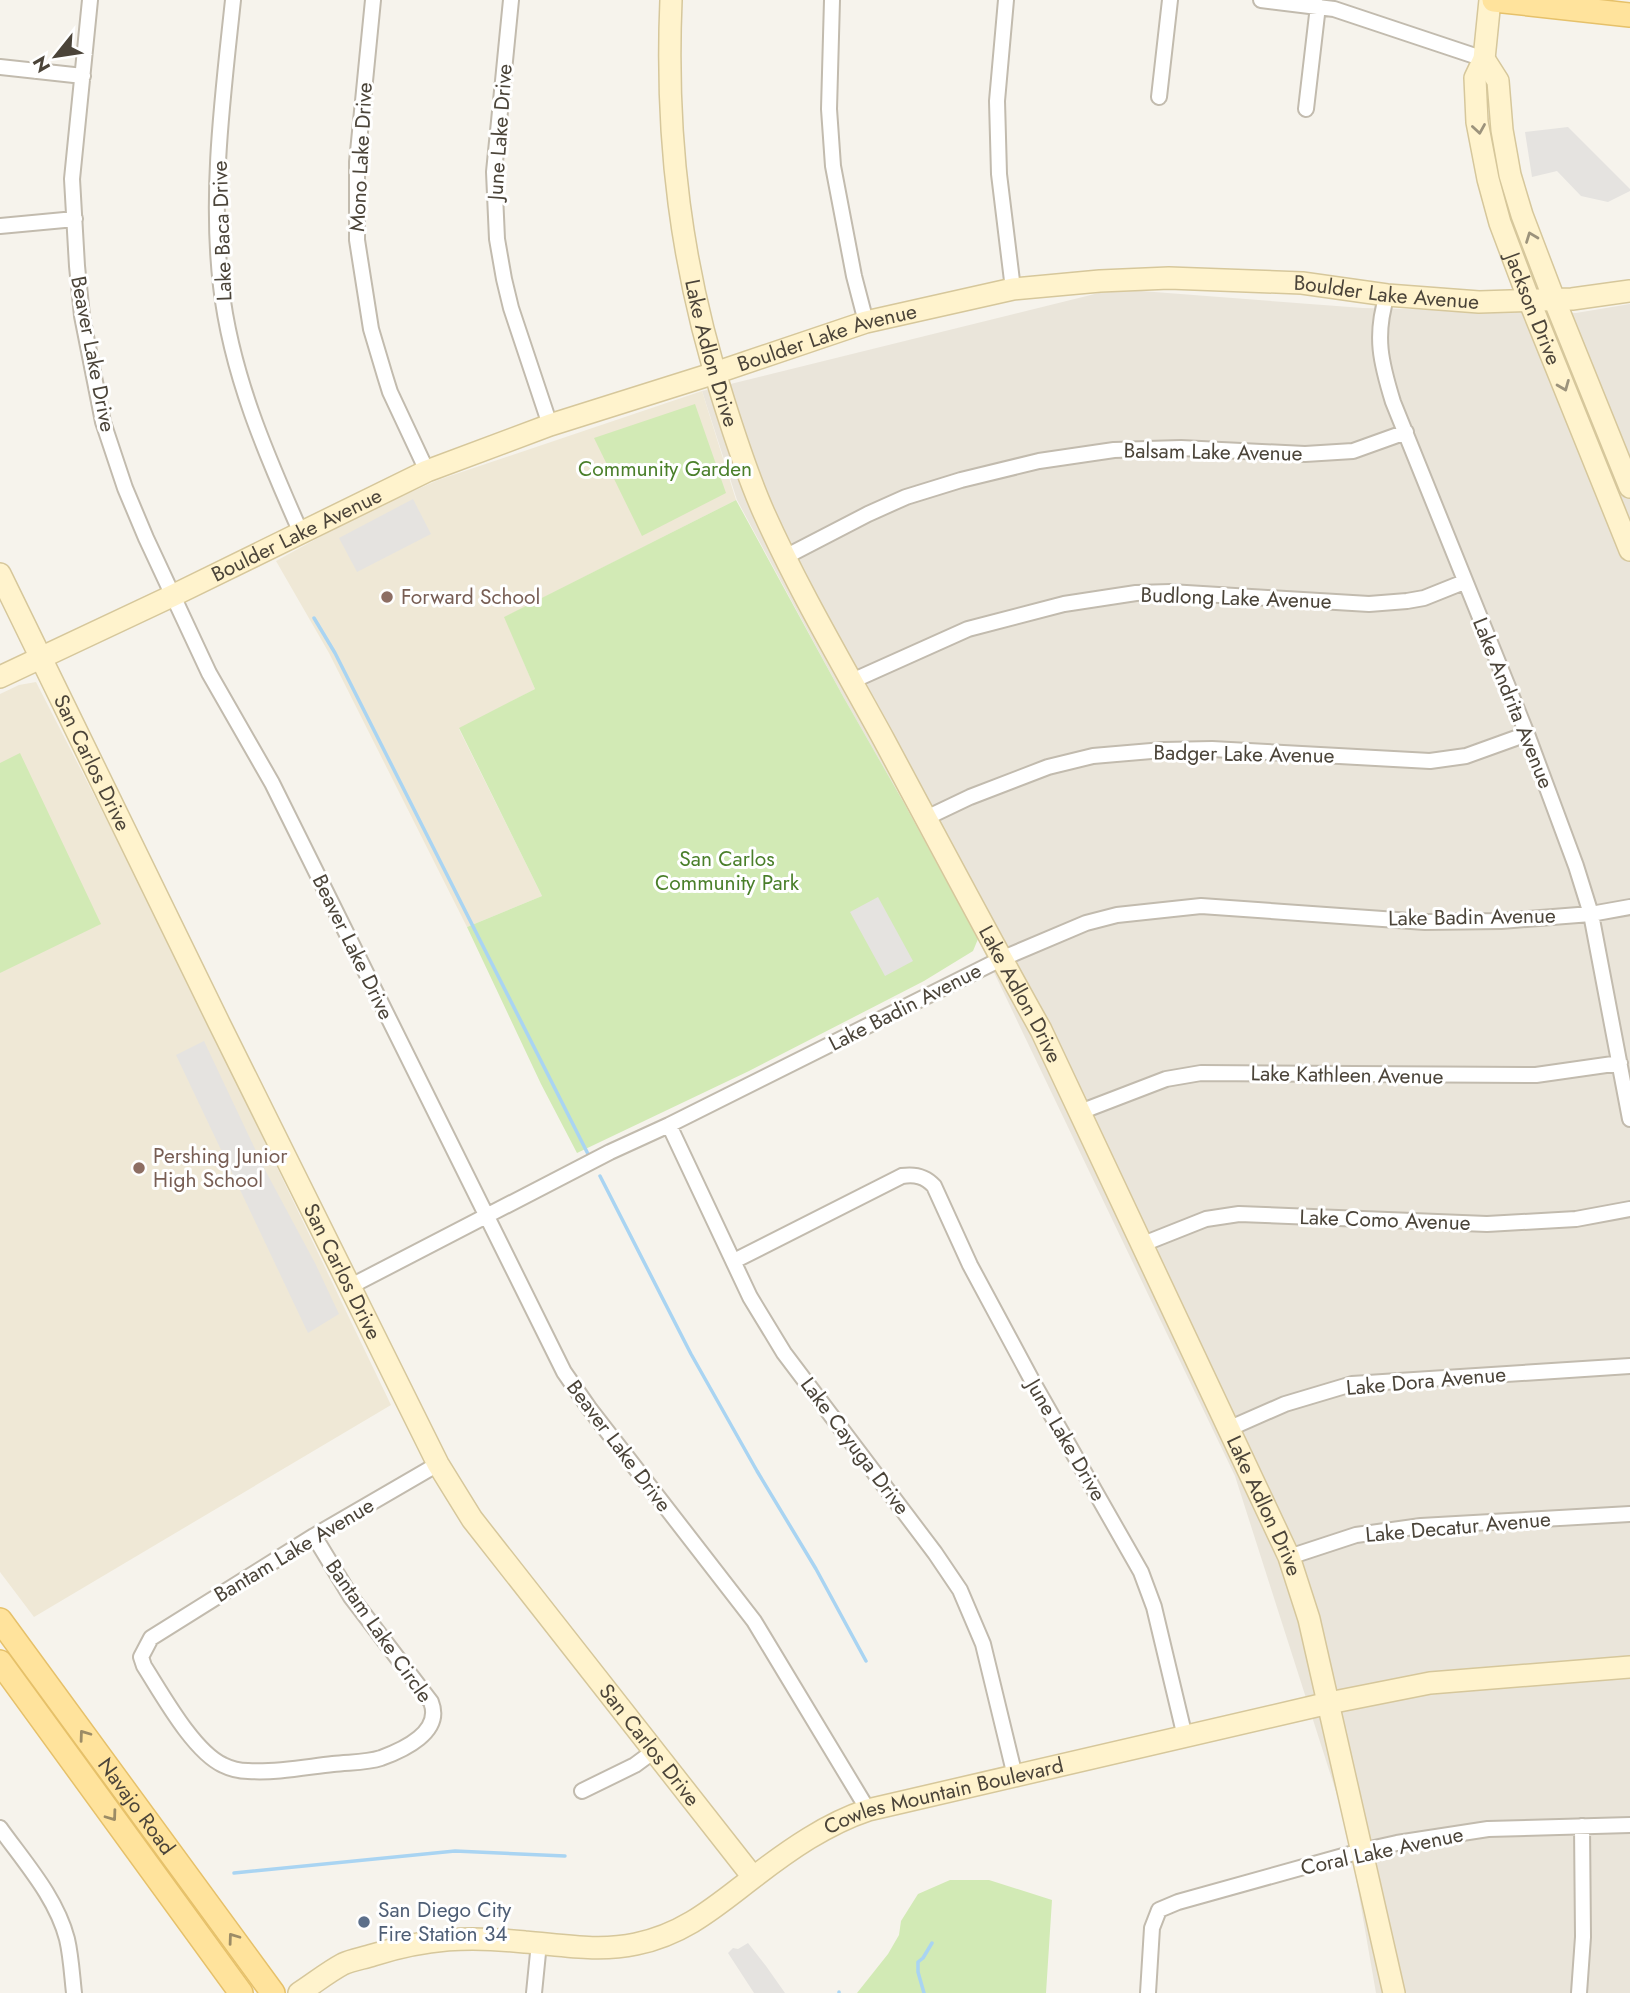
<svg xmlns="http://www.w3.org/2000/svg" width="1630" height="1993" viewBox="0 0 1630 1993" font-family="Jost,sans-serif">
<rect width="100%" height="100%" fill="#f6f3ec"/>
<path fill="#eae5da" d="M 1115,289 L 1363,308 L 1576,313 L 1630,304 L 1630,1993 L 1376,1993 L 1347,1826 L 1235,1476 L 978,939 L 904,803 L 844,698 L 737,500 L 702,391 Z"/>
<path fill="#efe8d6" d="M 702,391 L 736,500 L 505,617 L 535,689 L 459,729 L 542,896 L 467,927 L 329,653 L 276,561 L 360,515 L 438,480 Z
M 36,682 L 164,932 L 391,1405 L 34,1617 L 0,1572 L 0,694 L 19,685 Z"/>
<path fill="#d2eab5" d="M 695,404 L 726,493 L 642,536 L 594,438 Z
M 736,500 L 844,698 L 904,803 L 978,939 L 973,951 L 924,981 L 749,1071 L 577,1153 L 541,1084 L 467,927 L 542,896 L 459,728 L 535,689 L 504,617 Z
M 20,753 L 101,924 L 0,973 L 0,763 Z
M 950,1880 L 989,1880 L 1052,1900 L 1046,1993 L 857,1993 L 888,1954 L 899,1935 L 901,1921 L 918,1894 Z"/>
<path fill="#e5e3e0" d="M 1568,127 L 1630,189 L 1630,191 L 1608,202 L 1581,196 L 1557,171 L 1532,177 L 1525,132 Z
M 413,499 L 431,534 L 357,572 L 339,538 Z
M 878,897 L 913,961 L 885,976 L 850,912 Z
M 204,1041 L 264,1168 L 315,1263 L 339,1314 L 308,1333 L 176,1055 Z
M 748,1943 L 766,1966 L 785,1993 L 754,1993 L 728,1953 L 733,1948 L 738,1949 Z"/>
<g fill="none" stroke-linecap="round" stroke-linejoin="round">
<path stroke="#a9d4f2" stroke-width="3.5" d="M 314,618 L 335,653 L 589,1156
M 600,1176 L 691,1354 L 757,1471 L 816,1569 L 866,1661
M 234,1873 L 455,1851 L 565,1856
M 839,1992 L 839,1993
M 924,1993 L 918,1972 L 918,1962 L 923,1958 L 932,1943"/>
<defs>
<path id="street" d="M 90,0 L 72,179 L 77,266 L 82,316 L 103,422 L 125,488 L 146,538 L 209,673 L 272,783 L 564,1372 L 589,1408 L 754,1621 L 868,1810
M 233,0 C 223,95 210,191 221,286 C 231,374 266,454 301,533
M 373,0 L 357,162 L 357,240 L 371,329 L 385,376 L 390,392 L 427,471
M 511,0 L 494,172 L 497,239 L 504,279 L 511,308 L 550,425
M 832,0 L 829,109 L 833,166 L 854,276 L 866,322
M 1006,0 L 997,101 L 999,174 L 1013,289
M 1261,0 L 1334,9 L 1484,59
M 0,67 L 83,76
M 1159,97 L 1170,0
M 1306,109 L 1318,6
M 0,226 L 75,219
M 1387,295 C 1374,336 1381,363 1393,402 L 1527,734 L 1576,866 L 1591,914 L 1630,1119
M 785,557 L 868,514 L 906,497 L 961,480 L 1039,461 L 1114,450 L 1181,448 L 1305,454 L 1353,451 L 1406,432
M 852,681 L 968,629 L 1064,604 L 1136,593 L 1170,592 L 1369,604 L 1407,601 L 1424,598 L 1464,582
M 926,818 L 970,797 L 1048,767 L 1093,756 L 1163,750 L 1212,749 L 1430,761 L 1466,756 L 1527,734
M 1080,1112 L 1166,1079 L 1201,1073 L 1536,1075 L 1620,1063
M 669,1125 L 750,1297 L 784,1353 L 935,1553 L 960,1590 L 983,1644 L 1015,1776
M 1143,1244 L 1206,1219 L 1239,1214 L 1487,1224 L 1576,1219 L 1630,1209
M 734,1261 L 902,1176 C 915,1174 925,1176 934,1186 L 970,1265 L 1035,1386 L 1141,1572 L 1154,1607 L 1185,1737
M 351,1286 L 610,1152 L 669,1125 L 1001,959 L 1086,923 L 1117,915 L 1201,906 L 1425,922 L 1501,921 L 1591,914 L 1630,907
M 1228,1429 L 1285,1404 L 1352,1384 L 1630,1366
M 314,1536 L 351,1597 L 431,1702 C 443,1732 403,1750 381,1758 C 366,1763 348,1762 333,1764 C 306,1767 276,1773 248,1771 C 239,1771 231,1769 223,1765 C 193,1751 162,1694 144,1666 L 141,1657 L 151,1638 L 314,1536 L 438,1464
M 1289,1557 L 1356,1535 L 1421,1526 L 1630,1514
M 582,1791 L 635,1765 L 654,1751
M 0,1828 C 25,1863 56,1897 67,1939 C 71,1956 72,1975 74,1993
M 534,1993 L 539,1943
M 1148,1993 L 1152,1928 L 1159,1910 L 1178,1902 L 1361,1851 L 1397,1843 L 1488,1829 L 1630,1825
M 1579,1993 L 1583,1937 L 1582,1826"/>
<g id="secondary">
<path id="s1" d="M 671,0 C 665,140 681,269 724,402 C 736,440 748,477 764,513 C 799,591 843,665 884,740 C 936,837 987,934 1041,1030 L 1289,1557 L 1309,1619 L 1394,1993"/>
<path id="s2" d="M 1490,0 L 1484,59 L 1475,78 L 1477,122 L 1488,179 L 1500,223 L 1529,300 L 1630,550"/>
<path d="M 1484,59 L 1498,81 L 1502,130 L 1507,158 L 1510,175 L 1522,215 L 1554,299 L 1630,487"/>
<path id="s3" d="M 0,574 L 219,1023 L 438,1464 L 472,1519 L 753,1877"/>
<path id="s4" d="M 0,677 L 172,596 L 427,471 L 550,425 L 715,373 L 866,322 L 1013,289 L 1100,281 L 1169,278 L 1302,283 L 1387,295 L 1479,302 L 1572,299 L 1630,291"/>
<path id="s5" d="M 299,1993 C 313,1984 328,1972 343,1964 C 352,1960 364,1958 373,1955 C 428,1938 468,1936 525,1942 C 562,1945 599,1952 636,1944 C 685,1934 716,1906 754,1877 C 789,1850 826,1824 868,1810 L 1329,1703 L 1430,1683 L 1630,1667"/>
</g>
<g id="primary">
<path d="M 1494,0 L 1630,15"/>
<path id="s6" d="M 0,1620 L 273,1993"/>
<path d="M 0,1662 L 241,1993"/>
</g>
</defs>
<use href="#street" stroke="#c2bbae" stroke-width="18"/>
<use href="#secondary" stroke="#d6c79b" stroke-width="24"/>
<use href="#primary" stroke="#e6c16a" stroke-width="26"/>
<use href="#street" stroke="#fff" stroke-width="14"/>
<use href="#secondary" stroke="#fff3cd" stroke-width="21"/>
<use href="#primary" stroke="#ffe39c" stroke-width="23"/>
</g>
<defs><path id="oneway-chevron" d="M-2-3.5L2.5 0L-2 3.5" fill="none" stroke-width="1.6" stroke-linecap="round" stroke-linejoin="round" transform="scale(1.75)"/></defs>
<g stroke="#9c937c">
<use href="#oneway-chevron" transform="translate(1479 129) rotate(81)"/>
<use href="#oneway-chevron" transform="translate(1531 237) rotate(-111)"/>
<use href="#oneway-chevron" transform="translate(1564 386) rotate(68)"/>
</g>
<g stroke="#9c8c66">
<use href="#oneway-chevron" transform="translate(84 1735) rotate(-126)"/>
<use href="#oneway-chevron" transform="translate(112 1816) rotate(54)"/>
<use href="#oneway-chevron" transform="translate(233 1938) rotate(-126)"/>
</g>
<g fill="#8d6e63" stroke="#fff" stroke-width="2.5">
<circle cx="387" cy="597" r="7"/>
<circle cx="139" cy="1168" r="7"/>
</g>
<circle fill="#5c6f8a" stroke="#fff" stroke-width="2.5" cx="364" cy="1922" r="7"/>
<g text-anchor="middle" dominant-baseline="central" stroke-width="6" stroke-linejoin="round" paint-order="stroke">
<g font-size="21" fill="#4b4439" stroke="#fff">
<text transform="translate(500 132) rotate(-86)">June Lake Drive</text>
<text transform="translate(361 157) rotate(-87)">Mono Lake Drive</text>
<text transform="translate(222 231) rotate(-92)">Lake Baca Drive</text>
<text stroke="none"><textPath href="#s4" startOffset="1463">Boulder Lake Avenue</textPath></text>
<text stroke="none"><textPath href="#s2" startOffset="320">Jackson Drive</textPath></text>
<text stroke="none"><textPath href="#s4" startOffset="896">Boulder Lake Avenue</textPath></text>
<text transform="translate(93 354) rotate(79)">Beaver Lake Drive</text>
<text stroke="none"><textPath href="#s1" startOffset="357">Lake Adlon Drive</textPath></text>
<text transform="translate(1213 452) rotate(1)">Balsam Lake Avenue</text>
<text stroke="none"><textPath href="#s4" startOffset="329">Boulder Lake Avenue</textPath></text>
<text transform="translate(1236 598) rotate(2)">Budlong Lake Avenue</text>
<text transform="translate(1513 703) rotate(68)">Lake Andrita Avenue</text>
<text transform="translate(1244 754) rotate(1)">Badger Lake Avenue</text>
<text stroke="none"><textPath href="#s3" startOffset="210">San Carlos Drive</textPath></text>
<text transform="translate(1472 917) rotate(-1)">Lake Badin Avenue</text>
<text transform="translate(353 947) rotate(64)">Beaver Lake Drive</text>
<text stroke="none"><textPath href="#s1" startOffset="1071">Lake Adlon Drive</textPath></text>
<text transform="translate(905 1007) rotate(-27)">Lake Badin Avenue</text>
<text transform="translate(1347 1075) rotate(1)">Lake Kathleen Avenue</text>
<text transform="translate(1385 1220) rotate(2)">Lake Como Avenue</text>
<text stroke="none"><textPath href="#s3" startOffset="777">San Carlos Drive</textPath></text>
<text transform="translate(1426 1381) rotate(-5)">Lake Dora Avenue</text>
<text transform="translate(1066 1440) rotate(60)">June Lake Drive</text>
<text transform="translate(619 1446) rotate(53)">Beaver Lake Drive</text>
<text transform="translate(855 1446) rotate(53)">Lake Cayuga Drive</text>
<text stroke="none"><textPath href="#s1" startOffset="1638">Lake Adlon Drive</textPath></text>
<text transform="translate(1458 1527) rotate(-5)">Lake Decatur Avenue</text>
<text transform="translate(294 1550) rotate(-31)">Bantam Lake Avenue</text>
<text transform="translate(379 1631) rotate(55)">Bantam Lake Circle</text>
<text stroke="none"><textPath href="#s3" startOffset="1344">San Carlos Drive</textPath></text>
<text stroke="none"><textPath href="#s5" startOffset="696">Cowles Mountain Boulevard</textPath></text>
<text stroke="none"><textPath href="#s6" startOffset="231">Navajo Road</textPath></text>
<text transform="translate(1382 1851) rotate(-12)">Coral Lake Avenue</text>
</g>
<g font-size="21" fill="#4a7f2a" stroke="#fff">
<text x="665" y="469">Community Garden</text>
<text x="727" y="859">San Carlos<tspan x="727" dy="24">Community Park</tspan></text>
</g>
<g font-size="21" fill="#785e54" stroke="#fff" text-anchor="start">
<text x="401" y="597">Forward School</text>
<text x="153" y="1156">Pershing Junior<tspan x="153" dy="24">High School</tspan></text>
</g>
<g font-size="21" fill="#4e5e75" stroke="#fff" text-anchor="start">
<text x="378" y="1910">San Diego City<tspan x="378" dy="24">Fire Station 34</tspan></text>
</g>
</g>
<g transform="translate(56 56) rotate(240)" stroke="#ffffff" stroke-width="5" paint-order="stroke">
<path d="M0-5L12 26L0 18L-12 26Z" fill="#4b4439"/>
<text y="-10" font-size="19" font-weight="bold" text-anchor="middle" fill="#4b4439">N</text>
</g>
</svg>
